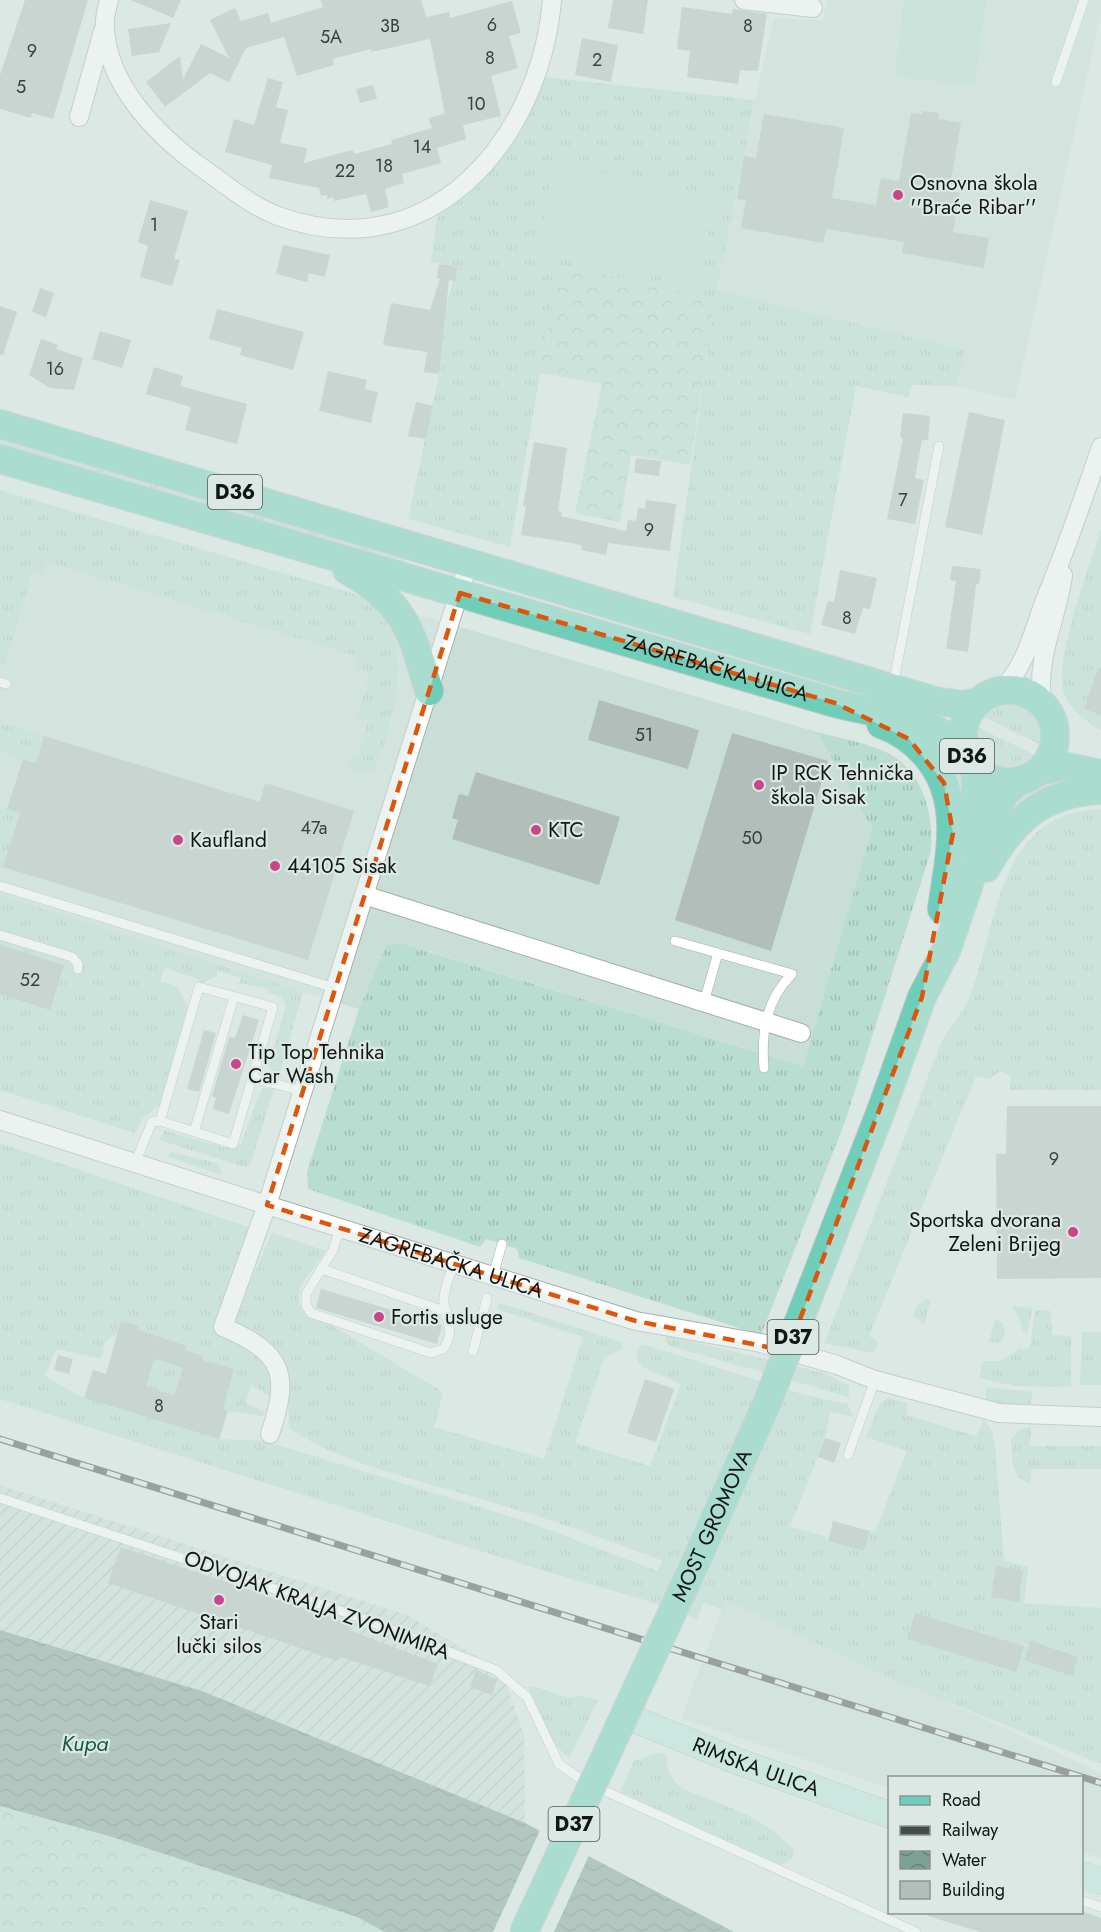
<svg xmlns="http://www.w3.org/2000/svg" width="1101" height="1932" viewBox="0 0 1101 1932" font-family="Jost,sans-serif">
<defs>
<pattern id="industrial-furrows" width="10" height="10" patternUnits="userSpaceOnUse" patternTransform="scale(1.5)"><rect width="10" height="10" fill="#c8ded6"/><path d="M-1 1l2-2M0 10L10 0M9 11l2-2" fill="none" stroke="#abbeb7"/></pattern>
<pattern id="grass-tufts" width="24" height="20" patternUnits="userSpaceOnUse" patternTransform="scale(1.5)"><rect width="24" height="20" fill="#b9ded1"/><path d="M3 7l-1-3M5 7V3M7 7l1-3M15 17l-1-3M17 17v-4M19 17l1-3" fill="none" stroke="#9ebeb3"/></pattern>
<pattern id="forest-crowns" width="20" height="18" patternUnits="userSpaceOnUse" patternTransform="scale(1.5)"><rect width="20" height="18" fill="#b9ded1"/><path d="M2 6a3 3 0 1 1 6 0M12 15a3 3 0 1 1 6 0" fill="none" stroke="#9ebeb3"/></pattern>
<pattern id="water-waves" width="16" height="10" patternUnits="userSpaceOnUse" patternTransform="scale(1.5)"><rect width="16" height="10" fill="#7da195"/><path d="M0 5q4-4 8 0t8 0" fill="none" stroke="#658278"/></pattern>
</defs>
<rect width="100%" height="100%" fill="#dce8e4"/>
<path fill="#c8ded6" d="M 827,0 L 1101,0 L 1101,13 L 1015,400 L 956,386 L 964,350 L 717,290 L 755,100 L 774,18 L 823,20 Z
M 0,492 L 817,732 L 872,828 L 803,1066 L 417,948 L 386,947 L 359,1009 L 0,897 Z
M 726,1599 L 1101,1773 L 1101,1858 L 1082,1852 L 1082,1778 L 890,1778 L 889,1788 L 681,1718 Z"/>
<path fill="url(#industrial-furrows)" d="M 0,1485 L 407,1615 L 482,1660 L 507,1686 L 524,1735 L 525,1823 L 202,1691 L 0,1630 Z"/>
<path fill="url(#grass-tufts)" d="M 545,77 L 755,100 L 717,290 L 965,350 L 956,386 L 912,385 L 908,397 L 856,386 L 810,634 L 673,597 L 715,297 L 559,266 L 510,547 L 408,519 L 439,374 L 446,306 L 457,267 L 431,262 L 437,217 C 495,178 520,142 545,77 Z
M 0,435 L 408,553 L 403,567 L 0,448 Z
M 0,490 L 362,596 C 374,608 388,620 394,637 C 406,675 390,733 375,769 L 365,773 L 349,768 L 354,754 L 359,755 L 368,721 L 357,718 L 370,672 L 357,669 L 356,656 L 47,562 L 43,575 L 32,573 L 5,664 L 0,667 Z
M 1101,530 L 1101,730 C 1093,728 1088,722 1082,717 C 1075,711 1065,700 1063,691 C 1055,657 1089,566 1101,530 Z
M 1009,701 C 1035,705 1048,721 1045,747 L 980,715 L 998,702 Z
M 0,723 L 44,736 L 36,763 L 0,752 Z
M 973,725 L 1039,757 C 1012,787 967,764 973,725 Z
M 817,732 C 838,738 861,741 881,750 C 922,766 934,812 931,851 L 845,1122 L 761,1335 L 519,1258 L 517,1249 L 486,1239 L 480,1247 L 308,1189 L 307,1172 L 359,1009 L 386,946 L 399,943 L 803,1066 L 872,828 Z
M 936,737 C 957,758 962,768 967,798 L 956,795 L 932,749 Z
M 1070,774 L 1066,785 L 1014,814 L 1003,810 C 1024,791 1044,782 1070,774 Z
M 0,806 L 20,813 L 4,870 L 0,869 Z
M 1101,809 L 1101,1090 L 1010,1090 L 1010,1075 L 1000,1071 L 990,1079 L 976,1076 L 869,1336 L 879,1343 L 873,1353 L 824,1343 L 944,1036 C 952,1024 964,1012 969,998 C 998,926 996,812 1101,809 Z
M 0,895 L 303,992 L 279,1076 L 272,1074 L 269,1065 L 286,1005 L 282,997 L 268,993 L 269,989 L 239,983 L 241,978 L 218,971 L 216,977 L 199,984 L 198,979 L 165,968 L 160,981 L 177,987 L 190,1011 L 162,1103 L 142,1119 L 135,1133 L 0,1090 Z
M 264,1088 L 274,1089 L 250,1166 L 244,1167 L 159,1140 L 164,1130 L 222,1147 L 231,1148 L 241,1144 L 259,1094 Z
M 0,1143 L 254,1229 L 217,1332 L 258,1350 L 276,1379 L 270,1397 L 252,1385 L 245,1403 L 265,1412 L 263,1416 L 228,1411 L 132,1382 L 132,1353 L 139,1326 L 121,1321 L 118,1334 L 106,1341 L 101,1359 L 56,1349 L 45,1376 L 84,1398 L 219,1439 L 265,1441 L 528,1522 L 658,1571 L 663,1561 C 603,1538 543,1517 481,1499 C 422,1481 338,1463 289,1428 L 288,1400 L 266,1341 L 233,1321 L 272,1233 L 326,1251 L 300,1287 L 298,1305 L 443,1392 L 434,1427 L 544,1459 L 583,1337 L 496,1309 L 500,1303 L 621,1342 L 623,1348 L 604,1358 L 575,1443 L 650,1466 L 681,1384 L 642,1367 L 637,1360 L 637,1351 L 642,1344 L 805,1395 L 848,1404 L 853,1417 L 830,1412 L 825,1438 L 790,1527 L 825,1536 L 828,1541 L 864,1551 L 870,1531 L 875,1532 L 907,1451 L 866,1437 L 879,1405 L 888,1398 L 908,1403 L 906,1415 L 976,1436 L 984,1420 L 992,1431 L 995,1447 L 1004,1561 L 1028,1567 L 1024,1603 L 1101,1608 L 1101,1764 L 892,1679 L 726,1600 L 723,1610 L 704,1603 L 697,1619 L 645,1600 L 544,1571 L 0,1399 Z
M 172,1152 L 216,1163 L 221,1168 L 222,1175 L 166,1156 Z
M 927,1299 L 931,1300 L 924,1325 L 913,1315 L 917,1306 Z
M 1012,1306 L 1033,1308 L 1027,1333 L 1023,1331 L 1020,1320 Z
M 1035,1310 L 1051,1311 L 1052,1335 L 1071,1336 L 1071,1387 L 1014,1386 L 979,1378 L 983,1361 L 1001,1361 L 1020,1348 L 1023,1350 L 1030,1347 Z
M 996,1318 L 1003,1323 L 1005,1335 L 1000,1342 L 988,1343 Z
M 1082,1332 L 1101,1332 L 1101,1385 L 1080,1385 Z
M 668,1336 L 824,1373 L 849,1386 L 849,1397 L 670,1346 L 663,1339 Z
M 986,1387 L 1033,1392 L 1031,1404 L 1026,1406 L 986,1401 Z
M 1031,1427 L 1030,1446 L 1101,1446 L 1101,1469 L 1031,1469 L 1031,1484 C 1009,1479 1013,1457 1011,1439 L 1020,1429 Z
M 533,1686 L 568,1698 L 581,1696 L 598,1700 L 569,1759 L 550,1739 L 528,1688 Z
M 660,1752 L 666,1755 C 666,1769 671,1778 681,1788 C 721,1805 766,1816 794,1851 L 793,1858 L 782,1865 L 620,1792 L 634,1761 Z"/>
<path fill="url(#forest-crowns)" d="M 559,266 L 716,297 L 690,465 L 631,455 L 620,522 L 575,513 L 602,384 L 540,373 Z
M 0,1806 L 109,1836 L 357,1917 L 385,1932 L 0,1932 Z"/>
<path fill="#b9ded1" d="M 904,0 L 986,0 L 975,86 L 894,77 Z
M 555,163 L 716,195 L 698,284 L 537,251 Z"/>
<path fill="url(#water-waves)" d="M 0,1630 L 202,1691 L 525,1823 L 734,1932 L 385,1932 L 357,1917 L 109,1836 L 0,1806 Z"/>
<path fill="#dce8e4" d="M 541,1828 L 590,1853 L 554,1932 L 493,1932 Z"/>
<path fill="#b2beb9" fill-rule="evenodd" d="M 25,0 L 88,0 L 53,119 L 32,113 L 31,118 L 0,109 L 0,75 Z
M 131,0 L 181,0 L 173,18 Z
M 321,0 L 421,0 L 426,17 L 449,12 L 450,18 L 512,1 L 521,33 L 509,36 L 518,68 L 491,76 L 501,116 L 463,125 L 466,139 L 437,148 L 441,163 L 402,174 L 404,183 L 385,189 L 389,207 L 371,212 L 366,194 L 334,201 L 333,197 L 327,199 L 327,195 L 321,196 L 319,188 L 269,178 L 272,165 L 225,152 L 234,119 L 254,125 L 268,78 L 283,82 L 276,107 L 288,110 L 280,143 L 307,148 L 304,163 L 352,150 L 355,154 L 373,149 L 392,144 L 391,140 L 432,128 L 428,118 L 445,114 L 430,39 L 371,52 L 371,49 L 332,59 L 334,65 L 297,76 L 284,37 L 246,48 L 229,82 L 210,73 L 165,107 L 146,82 L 180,56 L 183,79 L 201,44 L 229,58 L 210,20 L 235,8 L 241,21 L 268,13 L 271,23 L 323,7 Z
M 613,0 L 648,0 L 643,34 L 608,28 Z
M 682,7 L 732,14 L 733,9 L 767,14 L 758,71 L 740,70 L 738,84 L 687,77 L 690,51 L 677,49 Z
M 171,23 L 159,52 L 132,56 L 128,29 Z
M 582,38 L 618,45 L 611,82 L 575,75 Z
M 373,85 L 377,99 L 360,103 L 356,89 Z
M 923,111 L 939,113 L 938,119 L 961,123 L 949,191 L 960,193 L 953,232 L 989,238 L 984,268 L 902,253 L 904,242 L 826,229 L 823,243 L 741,228 L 746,200 L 737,199 L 744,156 L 756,158 L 764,114 L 844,128 L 832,198 L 876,205 L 881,178 L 899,181 L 911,113 L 922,114 Z
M 150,200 L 188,211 L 174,259 L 180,260 L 172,286 L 140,277 L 148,246 L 138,242 Z
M 283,245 L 330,255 L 325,277 L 309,273 L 307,282 L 276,274 Z
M 439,264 L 457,267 L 455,281 L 449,280 L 439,374 L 424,372 L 427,352 L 383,345 L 391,303 L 430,310 L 440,279 L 437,278 Z
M 40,288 L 54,293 L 46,317 L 32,312 Z
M 0,306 L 17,312 L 3,355 L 0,355 Z
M 217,309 L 304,332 L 293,370 L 240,355 L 242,348 L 209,339 Z
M 100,331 L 131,340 L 122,368 L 92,359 Z
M 41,339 L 58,345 L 56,349 L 83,358 L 74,390 L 50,388 L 29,375 Z
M 154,367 L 183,376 L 180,386 L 247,404 L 237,444 L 185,430 L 191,407 L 146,394 Z
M 328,371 L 367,380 L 365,389 L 378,392 L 371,423 L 319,411 Z
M 416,402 L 433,406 L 426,439 L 408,436 Z
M 969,412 L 1005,420 L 982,535 L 945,527 Z
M 903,413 L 930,416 L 928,440 L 922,440 L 915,478 L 924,480 L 915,524 L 887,519 L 903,438 L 900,437 Z
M 534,442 L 567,448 L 558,511 L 562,512 L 561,516 L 626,531 L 628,520 L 636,521 L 638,508 L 645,509 L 646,500 L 676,504 L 670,551 L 608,543 L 606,555 L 581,550 L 582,546 L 573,543 L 521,535 L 526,506 L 523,506 Z
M 636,458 L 661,461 L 659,476 L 634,473 Z
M 952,566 L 981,569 L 979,584 L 976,584 L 968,652 L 946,649 L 956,581 L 950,580 Z
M 840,570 L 877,578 L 870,609 L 863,608 L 855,634 L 821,625 L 828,601 L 834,602 Z
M 1098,668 L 1101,668 L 1101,715 L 1084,709 Z
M 599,700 L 699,730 L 688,769 L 588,740 Z
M 732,733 L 828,761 L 771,951 L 675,920 Z
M 44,736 L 260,802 L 265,783 L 354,811 L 308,960 L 3,867 L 20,813 L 7,809 L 23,759 L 36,763 Z
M 476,772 L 620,817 L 599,885 L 452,839 L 458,820 L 452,818 L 459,794 L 468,796 Z
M 0,945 L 64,965 L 50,1010 L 0,994 Z
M 243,1015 L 259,1020 L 229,1114 L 213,1109 L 216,1098 L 212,1096 L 229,1037 L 235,1038 Z
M 204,1030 L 216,1033 L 199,1092 L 187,1089 Z
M 1007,1106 L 1101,1106 L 1101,1278 L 997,1279 L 996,1154 L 1006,1154 Z
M 321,1289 L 442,1325 L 437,1344 L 316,1308 Z
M 121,1321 L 139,1326 L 138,1330 L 187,1346 L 185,1350 L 203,1356 L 202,1360 L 234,1369 L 223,1409 L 228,1411 L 219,1439 L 84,1398 L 93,1370 L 106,1374 ZM 154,1358 L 183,1368 L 174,1395 L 146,1386 Z
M 58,1355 L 73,1359 L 69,1374 L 54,1370 Z
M 645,1379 L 674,1389 L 656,1442 L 627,1433 Z
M 825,1438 L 841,1443 L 834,1463 L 818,1457 Z
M 833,1521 L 870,1531 L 864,1551 L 828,1541 Z
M 121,1547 L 351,1624 L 349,1630 L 438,1664 L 430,1686 L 340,1657 L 338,1661 L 108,1583 Z
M 996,1566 L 1023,1571 L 1018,1602 L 991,1597 Z
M 915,1613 L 1024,1646 L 1016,1672 L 907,1639 Z
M 1031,1641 L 1078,1657 L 1072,1676 L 1024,1660 Z
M 476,1670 L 497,1680 L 492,1695 L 470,1687 Z
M 928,1912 L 1084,1912 L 1101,1918 L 1101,1932 L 980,1932 L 928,1916 Z"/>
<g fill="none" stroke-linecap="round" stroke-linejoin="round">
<defs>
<path id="lane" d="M 1056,82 L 1084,0
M 0,682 L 6,684
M 893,686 L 939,446
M 0,886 L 335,988
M 0,935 L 72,957 L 78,964 L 78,969
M 675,941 L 792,974 C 766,1000 761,1033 764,1068
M 704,1002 L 718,953
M 252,1078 L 303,1091
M 194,1132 L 234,997
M 135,1163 L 152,1122 L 160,1121 L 233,1144 L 273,1007 L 199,987 L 160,1121
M 340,1228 L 333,1250 L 306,1294 L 306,1305 L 311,1313 L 431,1353 L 443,1349 C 458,1330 442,1316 444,1297 C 445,1286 450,1274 454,1264
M 322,1269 L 447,1312
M 493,1276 L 502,1244
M 473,1351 L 487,1298
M 848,1455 L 875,1380
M 0,1498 L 353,1615 L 496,1670 L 527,1697 L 559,1764 L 583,1781 L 916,1932
M 1082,1901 L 1101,1907"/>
<g id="street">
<path d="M 109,0 C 107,8 104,18 105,27 C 107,84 155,133 198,165 C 224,183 249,205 278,216 C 430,271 540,140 552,0"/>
<path d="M 744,0 L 813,8"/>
<path d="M 79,117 L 103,31"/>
<path d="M 1001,690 C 1027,666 1034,627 1047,595 C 1067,546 1084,497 1101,447"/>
<path d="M 1043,703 C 1034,661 1058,617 1063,575"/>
<path d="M 364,895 L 801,1033"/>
<path d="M 0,1120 L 267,1205 L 469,561"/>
<path id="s1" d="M 270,1434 C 290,1374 284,1353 223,1327 L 267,1205 L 636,1321 L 761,1343 L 837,1365 L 875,1380 L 999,1413 L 1101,1417"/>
</g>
<g id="secondary">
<path id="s2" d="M 624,1715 L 734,1760 L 890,1815"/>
<path d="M 1082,1875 L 1101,1881"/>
</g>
<g id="primary">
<path d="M 0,424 L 935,701 L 964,705 L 977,702"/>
<path id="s3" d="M 0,459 L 835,703 C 873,713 943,720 966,753"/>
<path d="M 347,570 C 405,603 411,630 429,691"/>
<circle cx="1009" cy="736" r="46"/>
<path d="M 881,724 C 898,730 914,741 926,755 C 965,800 949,856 942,909"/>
<path d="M 1040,771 L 1063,766 L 1101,774"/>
<path d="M 964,842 C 973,816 979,794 974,766"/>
<path d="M 986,868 C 1014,819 1042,793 1101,790"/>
<path d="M 881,1111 L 922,997 L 947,949 L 991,819 L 1004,794 L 1018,781"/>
</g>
</defs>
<use href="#lane" stroke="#a4b0ac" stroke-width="10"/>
<use href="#street" stroke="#a4b0ac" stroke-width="20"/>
<use href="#secondary" stroke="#a4b0ac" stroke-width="27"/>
<use href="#primary" stroke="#c1c2c2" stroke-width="30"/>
<use href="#lane" stroke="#fff" stroke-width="9"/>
<use href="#street" stroke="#fff" stroke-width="18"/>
<use href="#secondary" stroke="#b6e6dc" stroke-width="26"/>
<use href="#primary" stroke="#6eceb9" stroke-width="28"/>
<defs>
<path id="rail" d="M 0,1439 L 1101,1783"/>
</defs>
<use href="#rail" stroke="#464c49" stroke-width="7"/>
<use href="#rail" stroke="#dce8e4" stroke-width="4.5" stroke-dasharray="14" stroke-linecap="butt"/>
<defs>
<g id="primary-bridge">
<path id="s4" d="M 524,1932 L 697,1559 L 767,1403 L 881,1111"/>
</g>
</defs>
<use href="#primary-bridge" stroke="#c1c2c2" stroke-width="30" stroke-linecap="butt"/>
<use href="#primary-bridge" stroke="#6eceb9" stroke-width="28"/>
</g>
<path d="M0 0H1101V1932H0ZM 460,593 L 835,703 L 909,739 L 944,783 L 953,833 L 922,997 L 788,1351 L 636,1321 L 267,1205 Z" fill="#dce8e4" fill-opacity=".55" fill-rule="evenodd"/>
<path fill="none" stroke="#dd560c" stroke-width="4.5" stroke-dasharray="12 8" stroke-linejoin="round" d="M 460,593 L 835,703 L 909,739 L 944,783 L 953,833 L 922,997 L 788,1351 L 636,1321 L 267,1205 Z"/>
<g fill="#ca468b" stroke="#dce8e4" stroke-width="2">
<circle cx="898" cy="195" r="6"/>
<circle cx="759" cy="785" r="6"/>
<circle cx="536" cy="830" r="6"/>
<circle cx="178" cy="840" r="6"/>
<circle cx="275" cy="866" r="6"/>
<circle cx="236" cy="1064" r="6"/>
<circle cx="1073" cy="1232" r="6"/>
<circle cx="379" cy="1317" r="6"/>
<circle cx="219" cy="1600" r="6"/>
</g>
<g text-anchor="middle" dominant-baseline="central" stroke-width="4.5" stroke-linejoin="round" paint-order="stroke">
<g font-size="18" fill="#3a403d">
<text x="492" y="25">6</text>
<text x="390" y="26">3B</text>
<text x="748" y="26">8</text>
<text x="331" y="37">5A</text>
<text x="32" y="51">9</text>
<text x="490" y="58">8</text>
<text x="597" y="60">2</text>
<text x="21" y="87">5</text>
<text x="476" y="104">10</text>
<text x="422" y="147">14</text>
<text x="384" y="166">18</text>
<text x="345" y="171">22</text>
<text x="154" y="225">1</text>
<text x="55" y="369">16</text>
<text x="903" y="500">7</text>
<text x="649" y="530">9</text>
<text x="847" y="618">8</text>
<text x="644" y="735">51</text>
<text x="314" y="828">47a</text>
<text x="752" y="838">50</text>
<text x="30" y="980">52</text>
<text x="1054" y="1159">9</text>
<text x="159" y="1406">8</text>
</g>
<g fill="#dce8e4" stroke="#4f5552" stroke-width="1.5">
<rect x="208" y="475" width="54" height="34" rx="4.5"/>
<rect x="940" y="739" width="54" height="34" rx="4.5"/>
<rect x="767.5" y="1320" width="51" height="34" rx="4.5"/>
<rect x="548.5" y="1807" width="51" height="34" rx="4.5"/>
</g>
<g font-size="20" font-weight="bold" fill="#121614">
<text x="235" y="492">D36</text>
<text x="967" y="756">D36</text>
<text x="793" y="1337">D37</text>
<text x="574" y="1824">D37</text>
</g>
<g font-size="21" fill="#121614" stroke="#dce8e4" text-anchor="start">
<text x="910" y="183">Osnovna škola<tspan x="910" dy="24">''Braće Ribar''</tspan></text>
<text x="771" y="773">IP RCK Tehnička<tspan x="771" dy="24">škola Sisak</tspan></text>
<text x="548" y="830">KTC</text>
<text x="190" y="840">Kaufland</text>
<text x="287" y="866">44105 Sisak</text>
<text x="248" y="1052">Tip Top Tehnika<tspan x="248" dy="24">Car Wash</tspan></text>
<text x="1061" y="1220" text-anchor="end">Sportska dvorana<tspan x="1061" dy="24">Zeleni Brijeg</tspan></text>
<text x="391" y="1317">Fortis usluge</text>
<text x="219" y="1622" text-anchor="middle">Stari<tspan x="219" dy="24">lučki silos</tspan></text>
</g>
<g font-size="21" fill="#121614" stroke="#dce8e4">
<text stroke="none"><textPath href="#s3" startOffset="746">ZAGREBAČKA ULICA</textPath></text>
<text stroke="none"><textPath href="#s1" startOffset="460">ZAGREBAČKA ULICA</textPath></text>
<text stroke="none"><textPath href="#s4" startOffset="448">MOST GROMOVA</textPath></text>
<text transform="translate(317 1605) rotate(20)">ODVOJAK KRALJA ZVONIMIRA</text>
<text stroke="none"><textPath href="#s2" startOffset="142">RIMSKA ULICA</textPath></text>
</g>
<g font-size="22" font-style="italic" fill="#135a48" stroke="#dce8e4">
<text x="85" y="1743">Kupa</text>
</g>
</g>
<rect x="888" y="1776" width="195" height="138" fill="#dce8e4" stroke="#8b9491" stroke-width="1.5"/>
<rect x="900" y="1796" width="30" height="9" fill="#6eceb9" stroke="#8b9491" stroke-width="1.5"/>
<text x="942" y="1806" font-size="18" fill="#121614">Road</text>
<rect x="900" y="1826" width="30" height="9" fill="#464c49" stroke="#8b9491" stroke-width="1.5"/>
<text x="942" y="1836" font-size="18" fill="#121614">Railway</text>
<rect x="900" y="1851" width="30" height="18" fill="url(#water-waves)" stroke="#8b9491" stroke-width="1.5"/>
<text x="942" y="1866" font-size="18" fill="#121614">Water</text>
<rect x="900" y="1881" width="30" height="18" fill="#b2beb9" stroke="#8b9491" stroke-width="1.5"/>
<text x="942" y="1896" font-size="18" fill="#121614">Building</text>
</svg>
